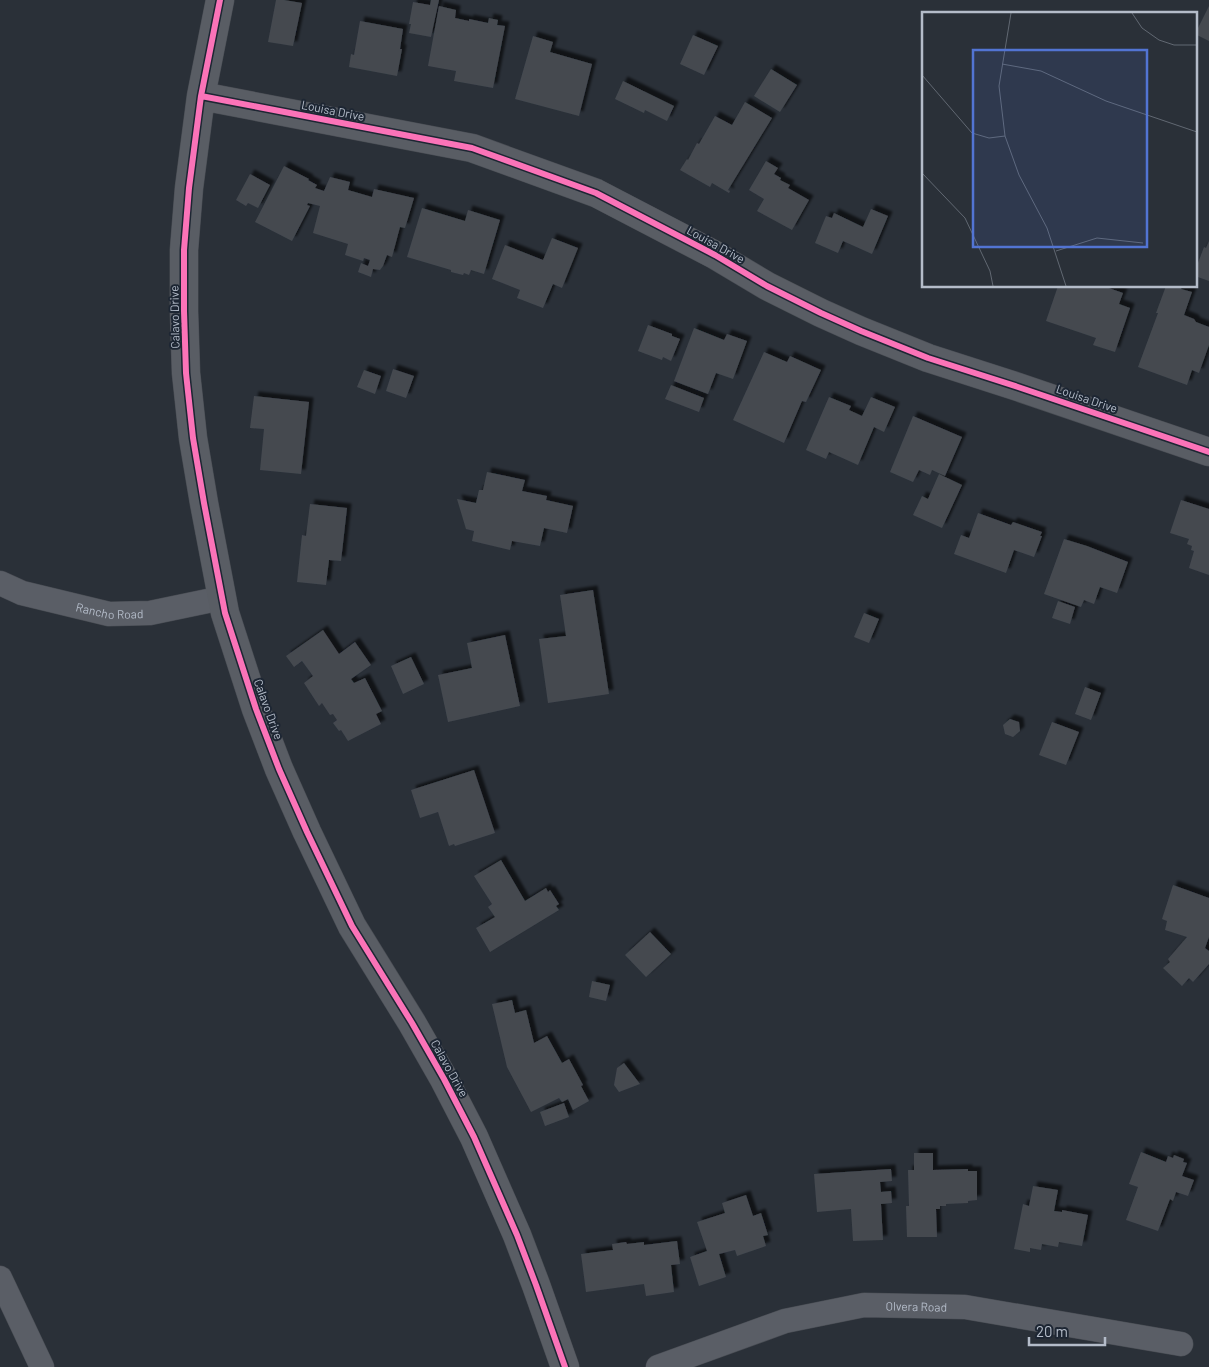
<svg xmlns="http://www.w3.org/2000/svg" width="1209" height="1367" viewBox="0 0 1209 1367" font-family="Barlow,sans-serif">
<defs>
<filter id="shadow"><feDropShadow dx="4.5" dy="-4.5" stdDeviation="1" flood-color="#0009"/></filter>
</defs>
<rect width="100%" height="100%" fill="#2a3038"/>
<path fill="#444950" filter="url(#shadow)" d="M 276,0 L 284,0 L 302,3 L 293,46 L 268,42 Z
M 431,0 L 439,0 L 431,37 L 409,33 L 411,24 L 409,24 L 413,2 L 430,5 Z
M 439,6 L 456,10 L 455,18 L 469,21 L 469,19 L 488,23 L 489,18 L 498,20 L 497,25 L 505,26 L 493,88 L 454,81 L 456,71 L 428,66 Z
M 1209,6 L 1209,41 L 1195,34 Z
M 360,21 L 403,29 L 400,49 L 402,49 L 397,76 L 349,67 L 351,54 L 354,55 Z
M 693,35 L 718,46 L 704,75 L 680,64 Z
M 533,36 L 553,42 L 550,52 L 592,64 L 579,116 L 515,99 Z
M 771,69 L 797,85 L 780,112 L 754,96 Z
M 623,81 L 674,106 L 667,121 L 645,110 L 644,113 L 615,99 Z
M 745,102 L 772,118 L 728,190 L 730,191 L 729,193 L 712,183 L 710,187 L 680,170 L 687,159 L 688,160 L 697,143 L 699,144 L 715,116 L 732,125 Z
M 766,161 L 778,168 L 774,174 L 781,178 L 780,180 L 790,185 L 788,188 L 809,200 L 792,230 L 757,211 L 764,199 L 749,190 Z
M 284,166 L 309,179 L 308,180 L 317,185 L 315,188 L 324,191 L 330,177 L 350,182 L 348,190 L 372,197 L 374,189 L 414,198 L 405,228 L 400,227 L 392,257 L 387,255 L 383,266 L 380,270 L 373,269 L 371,277 L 358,272 L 361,263 L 368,266 L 370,260 L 364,258 L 363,261 L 345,255 L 348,244 L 313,233 L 320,206 L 308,203 L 307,205 L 310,206 L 292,241 L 255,222 Z
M 250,174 L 270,185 L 258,208 L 248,203 L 246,206 L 236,200 Z
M 422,208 L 465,221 L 468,210 L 500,220 L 484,274 L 471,270 L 469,275 L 464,273 L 463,275 L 451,272 L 451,270 L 407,257 Z
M 871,209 L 888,216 L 872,254 L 843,241 L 838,253 L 815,243 L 826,216 L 832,218 L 834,213 L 863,227 Z
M 552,238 L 578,248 L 562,288 L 553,284 L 543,308 L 517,298 L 520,290 L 492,279 L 505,245 L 543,260 Z
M 1209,241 L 1209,281 L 1195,276 L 1195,271 L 1204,247 L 1206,248 Z
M 1058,286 L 1103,286 L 1123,293 L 1119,304 L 1130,308 L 1115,352 L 1093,345 L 1096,338 L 1046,321 Z
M 1166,286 L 1182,286 L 1181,289 L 1192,292 L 1184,315 L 1194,319 L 1196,322 L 1209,327 L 1209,345 L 1199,373 L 1192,370 L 1187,385 L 1138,367 L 1158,313 L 1156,313 Z
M 648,325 L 672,334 L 672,336 L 680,339 L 671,361 L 663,357 L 662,360 L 638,351 Z
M 694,328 L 724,340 L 727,334 L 747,341 L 733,379 L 716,373 L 708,394 L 674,381 Z
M 764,352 L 787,362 L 790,356 L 821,370 L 806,402 L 802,401 L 784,443 L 733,420 Z
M 393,369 L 414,376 L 406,398 L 386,391 Z
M 364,370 L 381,376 L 375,394 L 357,387 Z
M 671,385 L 704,398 L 699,412 L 665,399 Z
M 254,396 L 309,402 L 301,474 L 260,470 L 264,429 L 250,428 Z
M 829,397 L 851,406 L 849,410 L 862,416 L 871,397 L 895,407 L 884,432 L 874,427 L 858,465 L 829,452 L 826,459 L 806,450 Z
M 913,416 L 962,437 L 945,476 L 932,470 L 930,475 L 919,470 L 913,482 L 890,472 Z
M 487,472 L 525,480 L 522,491 L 547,496 L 546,500 L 573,506 L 567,533 L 544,528 L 540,546 L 512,541 L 510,550 L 472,541 L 474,531 L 466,529 L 457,499 L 476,503 L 479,490 L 483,490 Z
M 939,474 L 962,485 L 942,528 L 913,515 L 922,496 L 928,499 Z
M 1181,500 L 1209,509 L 1209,575 L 1189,568 L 1194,551 L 1191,550 L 1192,546 L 1187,544 L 1189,539 L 1170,533 Z
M 310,504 L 347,508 L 341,561 L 329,560 L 326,585 L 297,582 L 302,535 L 306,536 Z
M 978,513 L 1011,525 L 1013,522 L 1042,532 L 1040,536 L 1042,536 L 1034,557 L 1014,550 L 1006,573 L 954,554 L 961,535 L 969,538 Z
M 1064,539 L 1087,546 L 1128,562 L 1117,593 L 1100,587 L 1094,604 L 1084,600 L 1081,607 L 1044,594 Z
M 593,590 L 609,694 L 548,703 L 539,639 L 566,636 L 560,595 Z
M 1058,601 L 1075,607 L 1070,624 L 1052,618 Z
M 864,613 L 879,619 L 869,643 L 854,637 Z
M 323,630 L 339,654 L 355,642 L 371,665 L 351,679 L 354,683 L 365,678 L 382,711 L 376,714 L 381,724 L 348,741 L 341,730 L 339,731 L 333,723 L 337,720 L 333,714 L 330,715 L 322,703 L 319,706 L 304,683 L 313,676 L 302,661 L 294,667 L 286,656 Z
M 505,635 L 520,706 L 448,722 L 438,675 L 472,668 L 467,643 Z
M 411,657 L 424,684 L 403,694 L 391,666 Z
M 1085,687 L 1101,693 L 1091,720 L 1075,714 Z
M 1010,719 L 1019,722 L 1020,731 L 1013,737 L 1005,734 L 1003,725 Z
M 1052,722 L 1079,732 L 1066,765 L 1039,755 Z
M 474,770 L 495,833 L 455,846 L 454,844 L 449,846 L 438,812 L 420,818 L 411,790 Z
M 501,860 L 525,901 L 546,888 L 548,892 L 550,890 L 559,904 L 556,906 L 559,910 L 490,952 L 476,928 L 495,917 L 488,907 L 492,904 L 474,876 Z
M 1173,885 L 1209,898 L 1209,937 L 1205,948 L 1209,951 L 1209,964 L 1193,982 L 1189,978 L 1182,986 L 1163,968 L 1170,962 L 1168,959 L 1187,937 L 1165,930 L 1167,921 L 1162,919 Z
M 650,932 L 671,954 L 646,977 L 625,955 Z
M 592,981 L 610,985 L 606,1001 L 589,997 Z
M 512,1000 L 515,1013 L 526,1010 L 534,1043 L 547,1036 L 562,1063 L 569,1059 L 583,1085 L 581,1086 L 589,1101 L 573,1110 L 568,1099 L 562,1102 L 559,1098 L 531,1112 L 507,1067 L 492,1004 Z
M 624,1063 L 640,1084 L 619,1092 L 614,1085 L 617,1068 Z
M 564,1103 L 569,1117 L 545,1126 L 540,1112 Z
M 1141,1152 L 1166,1162 L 1168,1156 L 1173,1158 L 1174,1155 L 1184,1159 L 1183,1162 L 1187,1163 L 1182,1176 L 1194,1180 L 1188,1196 L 1176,1192 L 1173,1201 L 1170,1199 L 1158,1231 L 1126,1220 L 1138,1187 L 1129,1184 Z
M 914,1153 L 933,1153 L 933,1170 L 968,1169 L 968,1171 L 977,1171 L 977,1200 L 968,1201 L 968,1203 L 946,1204 L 946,1206 L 940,1206 L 940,1209 L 936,1209 L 937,1237 L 907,1237 L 906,1206 L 909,1206 L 908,1170 L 914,1170 Z
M 891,1169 L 892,1181 L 880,1182 L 881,1192 L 891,1191 L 892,1203 L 881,1204 L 883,1240 L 853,1241 L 851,1209 L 817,1212 L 814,1174 Z
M 1033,1186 L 1058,1190 L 1054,1211 L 1062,1212 L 1062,1210 L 1088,1215 L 1082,1246 L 1059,1242 L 1058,1247 L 1042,1244 L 1041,1250 L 1030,1248 L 1030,1252 L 1014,1249 L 1023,1204 L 1029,1206 Z
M 746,1195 L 753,1216 L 761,1213 L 768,1235 L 763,1236 L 766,1246 L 737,1256 L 735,1250 L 719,1254 L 726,1277 L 699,1286 L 690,1257 L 707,1251 L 697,1222 L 725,1213 L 722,1203 Z
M 677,1241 L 680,1264 L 671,1265 L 674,1292 L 646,1296 L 644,1284 L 586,1292 L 581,1254 L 613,1250 L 612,1244 L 626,1242 L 627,1244 L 644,1242 L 644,1245 Z"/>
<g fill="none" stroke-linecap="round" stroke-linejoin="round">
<defs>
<g id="street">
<path id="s1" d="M 0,583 L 22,593 L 109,614 L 150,613 L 222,598"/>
<path d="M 0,1278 L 42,1367"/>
<path id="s2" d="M 658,1367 L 785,1321 L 864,1305 L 965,1307 L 1181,1344"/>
</g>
<path id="secondary" d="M 220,0 L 201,96 L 189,188 L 184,250 L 184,311 L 186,373 L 193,438 L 204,503 L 225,613 L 256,709 L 279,769 L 307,832 L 352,926 L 412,1023 L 444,1079 L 474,1137 L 517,1235 L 536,1285 L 565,1367
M 201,96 L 472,148 L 596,193 L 715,255 L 767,286 L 821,313 L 861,331 L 928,358 L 1018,387 L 1209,452"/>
</defs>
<use href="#street" stroke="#484c53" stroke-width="25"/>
<use href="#secondary" stroke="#484c53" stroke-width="29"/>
<use href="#street" stroke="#5a5e66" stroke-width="24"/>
<use href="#secondary" stroke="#595d64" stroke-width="28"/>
<defs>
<path id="cycleway" d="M 220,0 L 201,96 L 189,188 L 184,250 L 184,311 L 186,373 L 193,438 L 204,503 L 225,613 L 256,709 L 279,769 L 307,832 L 352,926 L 412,1023 L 444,1079 L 474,1137 L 517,1235 L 536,1285 L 565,1367
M 201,96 L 472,148 L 596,193 L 715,255 L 767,286 L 821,313 L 861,331 L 928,358 L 1018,387 L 1209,452"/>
</defs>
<use href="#cycleway" stroke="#1d2633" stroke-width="9"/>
<use href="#cycleway" stroke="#fb73b8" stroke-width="6"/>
</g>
<g text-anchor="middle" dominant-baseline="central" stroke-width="4" stroke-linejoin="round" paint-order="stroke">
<g font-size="12" fill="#b4bcc9" stroke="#1d2633">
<text transform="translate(333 110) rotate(11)">Louisa Drive</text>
<text transform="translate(716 244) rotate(29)">Louisa Drive</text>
<text transform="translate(174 317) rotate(-91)">Calavo Drive</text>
<text transform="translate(1087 398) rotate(19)">Louisa Drive</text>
<text stroke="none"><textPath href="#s1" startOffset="114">Rancho Road</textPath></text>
<text transform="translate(269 709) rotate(70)">Calavo Drive</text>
<text transform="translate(450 1068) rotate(61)">Calavo Drive</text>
<text stroke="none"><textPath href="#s2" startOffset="268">Olvera Road</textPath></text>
</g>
</g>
<g transform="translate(922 12)">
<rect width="275" height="275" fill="#2a3038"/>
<path fill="none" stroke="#616872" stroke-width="1" d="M 89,1 L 77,74 L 83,124 L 97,163 L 125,216 L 144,274M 210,1 L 220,16 L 237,28 L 252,33 L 275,33M 80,52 L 119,59 L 184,89 L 275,120M 0,63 L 50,121 L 67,126 L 83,124M 0,161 L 43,206 L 68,259 L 71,274M 134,239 L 175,226 L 221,231"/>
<path fill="#5274d3" fill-opacity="0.15" stroke="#5274d3" stroke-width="2.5" d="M 51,38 L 225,38 L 225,235 L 51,235 Z"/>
<rect width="275" height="275" fill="none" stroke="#b4bcc9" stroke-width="2.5"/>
</g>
<path d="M1029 1337v8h76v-8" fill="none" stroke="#b4bcc9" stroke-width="2.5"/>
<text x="1036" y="1337" font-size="15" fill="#b4bcc9" stroke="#1d2633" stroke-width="4" paint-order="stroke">20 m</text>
</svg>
